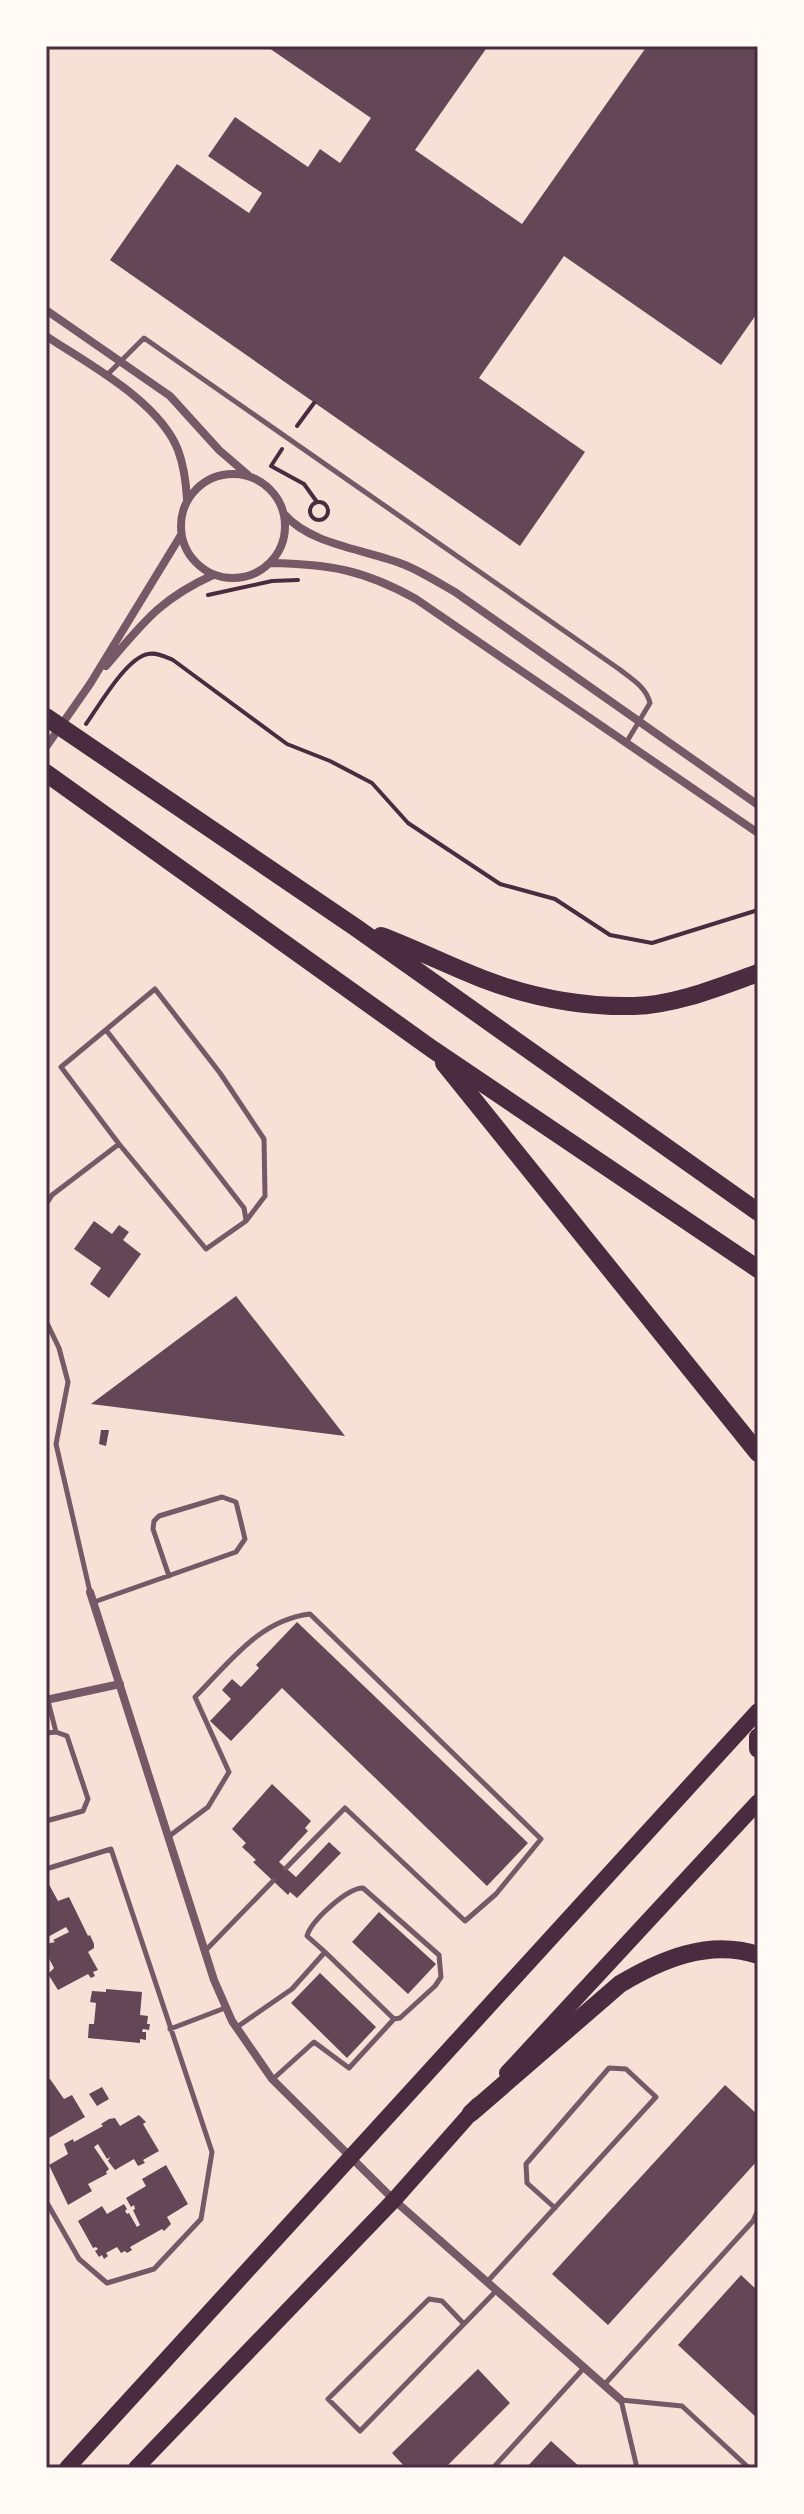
<svg xmlns="http://www.w3.org/2000/svg" width="804" height="2514" viewBox="0 0 804 2514" font-family="Spectral,serif">
<rect width="100%" height="100%" fill="#f7e1d7"/>
<path fill="#644757" d="M 266,46 L 488,46 L 415,150 L 522,224 L 647,46 L 758,46 L 758,312 L 721,365 L 564,256 L 479,378 L 585,452 L 520,546 L 110,260 L 177,164 L 249,213 L 262,193 L 208,156 L 235,117 L 308,167 L 320,149 L 340,163 L 371,118 Z
M 94,1221 L 112,1234 L 119,1225 L 129,1232 L 123,1240 L 141,1254 L 109,1298 L 90,1284 L 101,1268 L 74,1249 Z
M 236,1296 L 345,1436 L 91,1404 Z
M 101,1430 L 109,1430 L 106,1446 L 99,1444 Z
M 297,1622 L 528,1843 L 487,1886 L 282,1688 L 231,1741 L 210,1721 L 231,1699 L 222,1690 L 232,1679 L 241,1687 L 259,1668 L 256,1665 Z
M 272,1784 L 311,1821 L 305,1828 L 308,1831 L 279,1862 L 296,1877 L 329,1842 L 341,1853 L 297,1898 L 290,1892 L 288,1895 L 253,1862 L 256,1860 L 242,1847 L 246,1843 L 232,1829 Z
M 46,1879 L 58,1901 L 69,1897 L 88,1936 L 90,1935 L 94,1944 L 94,1948 L 88,1952 L 98,1970 L 93,1972 L 95,1976 L 91,1978 L 88,1974 L 58,1990 L 48,1974 L 54,1968 L 46,1953 L 46,1944 L 55,1942 L 53,1940 L 69,1932 L 66,1927 L 46,1938 Z
M 379,1912 L 436,1964 L 408,1994 L 352,1942 Z
M 320,1973 L 376,2027 L 347,2058 L 291,2003 Z
M 106,1989 L 142,1992 L 140,2015 L 148,2016 L 147,2024 L 150,2024 L 149,2030 L 143,2029 L 142,2032 L 146,2032 L 146,2040 L 140,2039 L 140,2043 L 88,2038 L 89,2024 L 94,2024 L 96,2003 L 90,2002 L 92,1991 L 106,1992 Z
M 50,2079 L 64,2099 L 72,2095 L 85,2117 L 49,2138 L 46,2133 L 46,2081 Z
M 725,2085 L 758,2115 L 758,2160 L 608,2325 L 552,2274 Z
M 102,2087 L 109,2099 L 97,2106 L 89,2094 Z
M 139,2115 L 146,2122 L 143,2124 L 159,2151 L 143,2160 L 145,2163 L 138,2166 L 134,2159 L 115,2170 L 108,2161 L 110,2157 L 107,2159 L 98,2144 L 94,2147 L 109,2169 L 106,2172 L 107,2174 L 88,2184 L 92,2191 L 68,2205 L 49,2165 L 68,2154 L 64,2144 L 73,2139 L 74,2142 L 103,2126 L 101,2124 L 109,2119 L 115,2118 L 120,2126 Z
M 166,2165 L 188,2204 L 167,2217 L 171,2224 L 164,2231 L 162,2229 L 130,2247 L 132,2250 L 127,2253 L 125,2251 L 121,2253 L 117,2247 L 106,2253 L 108,2256 L 104,2259 L 102,2255 L 99,2257 L 95,2251 L 98,2249 L 96,2247 L 93,2248 L 78,2221 L 102,2206 L 107,2214 L 124,2204 L 127,2209 L 125,2211 L 127,2214 L 129,2213 L 137,2227 L 140,2225 L 133,2210 L 135,2209 L 134,2205 L 131,2207 L 126,2198 L 146,2186 L 142,2179 Z
M 741,2275 L 758,2291 L 758,2419 L 678,2345 Z
M 478,2369 L 510,2403 L 445,2468 L 406,2468 L 392,2453 Z
M 551,2441 L 581,2468 L 526,2468 Z"/>
<g fill="none" stroke-linecap="round" stroke-linejoin="round">
<path stroke="#4a2c40" stroke-width="4" d="M 297,426 L 314,403
M 282,449 L 271,466 L 304,484 L 317,502
M310 511a9 9 0 1 1 18 0a9 9 0 1 1-18 0Z
M 208,595 L 272,581 L 298,580
M 86,724 C 99,706 126,658 148,654 C 157,652 166,657 173,660 L 287,744 L 330,761 L 372,783 L 408,823 L 500,884 L 555,899 L 610,935 L 652,943 L 758,910"/>
<path stroke="#755966" stroke-width="5" d="M 106,376 L 144,338 L 619,669 C 632,679 646,687 650,703 L 626,743
M 155,989 L 220,1073 L 264,1139 L 265,1196 L 246,1221 L 206,1249 L 119,1144 L 61,1067 Z
M 106,1030 L 244,1208 L 246,1220
M 46,1204 L 52,1195 L 119,1144
M 46,1321 L 59,1348 L 68,1382 L 56,1444 L 90,1592
M 94,1602 L 236,1552 L 245,1539 L 236,1502 L 222,1497 L 159,1516 L 154,1521 L 153,1529 L 169,1576
M 48,1701 L 56,1732
M 46,1733 L 56,1732 L 67,1736 L 88,1799 L 83,1811 L 46,1821
M 168,1837 L 208,1807 L 229,1772 L 195,1697 C 229,1663 259,1620 310,1614 L 541,1839 L 496,1894 L 465,1921 L 345,1808 L 286,1868
M 46,1869 L 111,1849 L 212,2152 L 201,2219 L 154,2269 L 107,2283 L 79,2259 L 46,2201
M 206,1950 L 273,1881
M 325,1952 L 307,1936 C 311,1921 347,1888 363,1888 L 439,1955 L 441,1977 L 435,1986 L 400,2018 L 394,2019
M 237,2027 L 292,1989 L 325,1952 L 394,2019 L 349,2068 L 314,2042 L 273,2079
M 170,2029 L 225,2008
M 487,2282 L 656,2097 L 626,2069 L 609,2068 L 526,2164 L 527,2183 L 555,2208
M 464,2324 L 442,2301 L 429,2299 L 328,2399 L 360,2431 L 496,2291
M 604,2385 L 753,2221 L 758,2210
M 493,2468 L 583,2369
M 637,2468 L 621,2400 L 682,2406 L 749,2468"/>
<path stroke="#755966" stroke-width="8" d="M 46,310 L 170,396 L 219,450 L 248,475
M 46,336 C 88,364 159,401 178,450 C 184,466 186,482 187,499
M181 526a52 52 0 1 1 104 0a52 52 0 1 1-104 0Z
M 284,514 C 312,546 367,549 405,565 C 422,572 439,583 455,592 L 758,805
M 270,563 C 330,564 364,570 416,599 L 758,833
M 106,666 C 143,623 160,599 213,575
M 46,747 L 90,684 L 181,535
M 90,1592 L 214,1980 L 232,2021 L 272,2079 L 394,2200 L 621,2400
M 46,1700 L 120,1684"/>
<path stroke="#4a2c40" stroke-width="16" d="M 507,2073 L 758,1802
M 67,2468 L 758,1711
M 136,2468 L 394,2200 L 478,2105"/>
<path stroke="#4a2c40" stroke-width="18" d="M 46,717 L 355,927 L 758,1212
M 46,773 L 432,1049 L 758,1269
M 381,936 C 416,949 449,966 483,979 C 530,997 583,1007 634,1006 C 675,1005 719,987 758,973
M 444,1063 L 758,1453
M 758,1737 L 758,1749
M 471,2113 L 620,1984 C 662,1959 709,1939 758,1955"/>
</g>
<rect width="804" height="2514" fill="none" stroke="#fffaf5" stroke-width="96"/>
<rect x="48" y="48" width="708" height="2418" fill="none" stroke="#4a2c40" stroke-width="3"/>
</svg>
